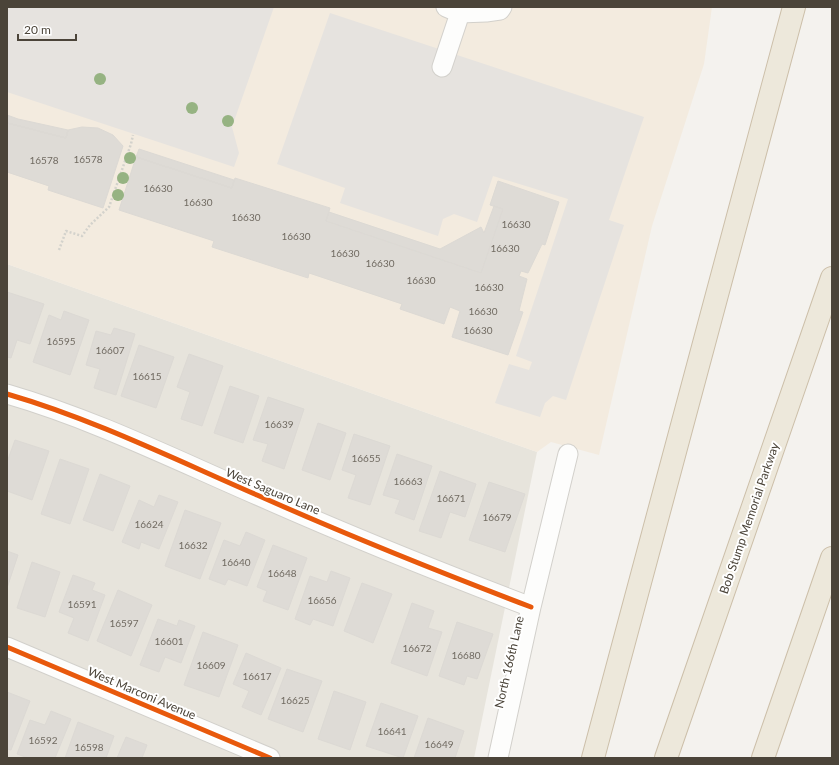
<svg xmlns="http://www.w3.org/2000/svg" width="839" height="765" viewBox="0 0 839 765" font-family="Lato,sans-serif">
<rect width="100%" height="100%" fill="#f4f2ee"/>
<path fill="#e7e4dc" d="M 7,264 L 537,452 L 474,758 L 7,758 Z"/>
<path fill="#f3ebdf" d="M 7,7 L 712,7 L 704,64 L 652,226 L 599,455 L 551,442 L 537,452 L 7,264 Z"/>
<path fill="#e6e3df" d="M 7,7 L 274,7 L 232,127 L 239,153 L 234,167 L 7,92 Z
M 330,13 L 644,117 L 609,220 L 624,225 L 566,400 L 553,396 L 545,403 L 540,417 L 495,403 L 509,364 L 529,370 L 532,362 L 516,356 L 568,199 L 493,176 L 477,222 L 454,214 L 443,219 L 438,236 L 340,203 L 345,188 L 277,164 Z"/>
<path fill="#dedbd6" stroke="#dcd9d4" d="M 7,115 L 18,119 L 68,130 L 66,138 L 7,123 Z
M 7,123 L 66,138 L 68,130 L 82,127 L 98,128 L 113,135 L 123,146 L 103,208 L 48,190 L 49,186 L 7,172 Z
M 139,149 L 234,180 L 232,188 L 136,157 Z
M 136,157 L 232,188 L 235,178 L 330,208 L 326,221 L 481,273 L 503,209 L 490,205 L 498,181 L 559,202 L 545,245 L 542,244 L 528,273 L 521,271 L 519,276 L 527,279 L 519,311 L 523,312 L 508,355 L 452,337 L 460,311 L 450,307 L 444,324 L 400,309 L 402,304 L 309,273 L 308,278 L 212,247 L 214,241 L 119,210 Z
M 494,206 L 503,209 L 481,273 L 326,221 L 329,212 L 440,249 L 481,227 L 484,233 Z
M 7,292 L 44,304 L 30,344 L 17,340 L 11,358 L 7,357 Z
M 64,311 L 89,320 L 70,375 L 33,362 L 49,315 L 61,320 Z
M 114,328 L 135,334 L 116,395 L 94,388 L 100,369 L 86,365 L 96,331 L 111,335 Z
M 139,345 L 174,357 L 156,408 L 121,396 Z
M 189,354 L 223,366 L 202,426 L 181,419 L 190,392 L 177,387 Z
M 230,386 L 259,396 L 243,443 L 214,433 Z
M 268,397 L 304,409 L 284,469 L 262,461 L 268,444 L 253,440 Z
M 318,423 L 346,433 L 330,480 L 302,470 Z
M 354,434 L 390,446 L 370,505 L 348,498 L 356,475 L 342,470 Z
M 15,440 L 49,451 L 32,500 L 7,491 L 7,462 Z
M 397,454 L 432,466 L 414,520 L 395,513 L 400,500 L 383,495 Z
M 60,459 L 89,469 L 70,524 L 41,514 Z
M 440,471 L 476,484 L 465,517 L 450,512 L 441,538 L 419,531 Z
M 100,474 L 130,486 L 113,531 L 83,520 Z
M 489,482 L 525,494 L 505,552 L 469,540 Z
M 159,495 L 178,502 L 159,549 L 141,542 L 139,549 L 122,542 L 139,500 L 154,507 Z
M 185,510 L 221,523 L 200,579 L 165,566 Z
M 246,532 L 265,540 L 247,586 L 228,579 L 225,585 L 209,579 L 224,540 L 240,546 Z
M 273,545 L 307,558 L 288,610 L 263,601 L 267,591 L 257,587 Z
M 7,551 L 18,555 L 7,588 Z
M 32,562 L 60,572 L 45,617 L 17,608 Z
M 331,571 L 350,578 L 333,626 L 313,619 L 310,625 L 295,619 L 310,576 L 327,582 Z
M 73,575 L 95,583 L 92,590 L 105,595 L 88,641 L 68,633 L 74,618 L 59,612 Z
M 362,583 L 392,594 L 373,643 L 344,631 Z
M 118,590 L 152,605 L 131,656 L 97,641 Z
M 412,603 L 434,611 L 428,628 L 442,632 L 427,676 L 391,663 Z
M 158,619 L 177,626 L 179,620 L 195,626 L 181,663 L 165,657 L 159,672 L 140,665 Z
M 457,622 L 493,634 L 477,679 L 467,676 L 464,685 L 439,676 Z
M 203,632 L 238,645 L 219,697 L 184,685 Z
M 246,653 L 281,668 L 261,715 L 242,707 L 249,691 L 233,684 Z
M 287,669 L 322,681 L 303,732 L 268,719 Z
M 334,691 L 366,702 L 350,750 L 318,739 Z
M 7,692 L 30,701 L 11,750 L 7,749 Z
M 381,703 L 418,716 L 403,758 L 366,746 Z
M 51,711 L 71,719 L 55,758 L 28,758 L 17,754 L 30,720 L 45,725 Z
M 428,718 L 464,731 L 455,758 L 414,758 Z
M 78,722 L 114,736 L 106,758 L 65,758 Z
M 126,737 L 147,745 L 142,758 L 117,758 Z"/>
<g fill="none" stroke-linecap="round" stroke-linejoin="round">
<defs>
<path id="minor" d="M 460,13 L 486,12 L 500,10 L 502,7
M 442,67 L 460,13 L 446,7
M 7,394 C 93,419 174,459 257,495 C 347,535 439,572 531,607
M 7,647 L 270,758
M 498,758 L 531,607 L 568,454"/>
<path id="highway" d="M 593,758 L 794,7
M 666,758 L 832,278
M 763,758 L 832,558"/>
</defs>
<use href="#minor" stroke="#d2d0cb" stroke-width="21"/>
<use href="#highway" stroke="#ccbfa9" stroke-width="24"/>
<path stroke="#d3d2cc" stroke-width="2.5" stroke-dasharray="2 2" stroke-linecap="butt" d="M 59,250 L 66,231 L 82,236 L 90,225 L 109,207 L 131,144 L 133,135"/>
<use href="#minor" stroke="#fdfdfc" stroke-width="19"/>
<use href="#highway" stroke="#ede8db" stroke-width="22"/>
<defs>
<path id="cycleway" d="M 7,394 C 93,419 174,459 257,495 C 347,535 439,572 531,607
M 7,647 L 270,758"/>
</defs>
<use href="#cycleway" stroke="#fff" stroke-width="8"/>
<use href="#cycleway" stroke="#e8590c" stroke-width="5"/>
</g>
<g fill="#96b382">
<circle cx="100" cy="79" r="6"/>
<circle cx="192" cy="108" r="6"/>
<circle cx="228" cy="121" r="6"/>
<circle cx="130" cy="158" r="6"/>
<circle cx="123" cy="178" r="6"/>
<circle cx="118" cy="195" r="6"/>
</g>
<g text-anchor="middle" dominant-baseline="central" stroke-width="4" stroke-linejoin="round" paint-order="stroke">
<g font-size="10" fill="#706a61">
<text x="88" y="159">16578</text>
<text x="44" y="160">16578</text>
<text x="158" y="188">16630</text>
<text x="198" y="202">16630</text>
<text x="246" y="217">16630</text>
<text x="516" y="224">16630</text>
<text x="296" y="236">16630</text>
<text x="505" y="248">16630</text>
<text x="345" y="253">16630</text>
<text x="380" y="263">16630</text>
<text x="421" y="280">16630</text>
<text x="489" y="287">16630</text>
<text x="483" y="311">16630</text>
<text x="478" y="330">16630</text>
<text x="61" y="341">16595</text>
<text x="110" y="350">16607</text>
<text x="147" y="376">16615</text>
<text x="279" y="424">16639</text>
<text x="366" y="458">16655</text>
<text x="408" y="481">16663</text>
<text x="451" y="498">16671</text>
<text x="497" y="517">16679</text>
<text x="149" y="524">16624</text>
<text x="193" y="545">16632</text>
<text x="236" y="562">16640</text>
<text x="282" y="573">16648</text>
<text x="322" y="600">16656</text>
<text x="82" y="604">16591</text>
<text x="124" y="623">16597</text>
<text x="169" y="641">16601</text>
<text x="417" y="648">16672</text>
<text x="466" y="655">16680</text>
<text x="211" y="665">16609</text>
<text x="257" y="676">16617</text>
<text x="295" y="700">16625</text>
<text x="392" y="731">16641</text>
<text x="43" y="740">16592</text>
<text x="439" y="744">16649</text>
<text x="89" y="747">16598</text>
</g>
<g font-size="12" fill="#4b4439" stroke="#fff">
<text transform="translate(273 491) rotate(23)">West Saguaro Lane</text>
<text transform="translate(749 518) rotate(-71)">Bob Stump Memorial Parkway</text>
<text transform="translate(509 662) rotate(-77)">North 166th Lane</text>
<text transform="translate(142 693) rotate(23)">West Marconi Avenue</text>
</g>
</g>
<rect width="839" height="765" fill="none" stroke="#4b4439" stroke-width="16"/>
<path d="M18 34v6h58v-6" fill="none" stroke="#4b4439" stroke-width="2"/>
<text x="24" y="34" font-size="12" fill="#4b4439" stroke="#ffffff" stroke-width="3" paint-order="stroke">20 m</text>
</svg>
